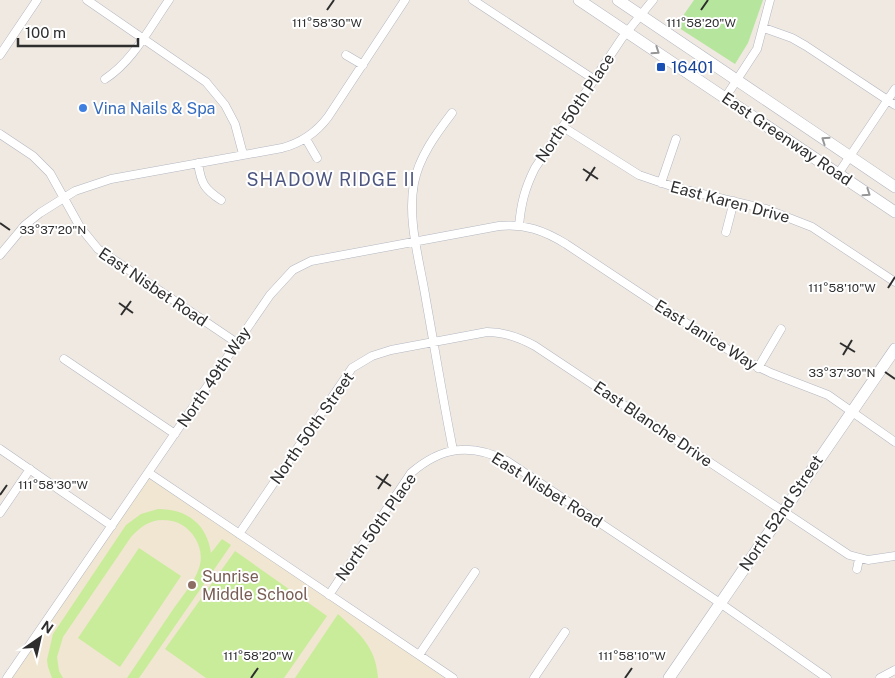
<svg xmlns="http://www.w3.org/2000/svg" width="895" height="678" viewBox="0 0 895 678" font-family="'Public Sans',sans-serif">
<rect width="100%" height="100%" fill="#efe9e1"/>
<path fill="#f0e6d1" d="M 149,473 L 453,678 L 7,678 Z"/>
<path fill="#b6e59e" d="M 694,0 L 763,0 L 748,43 L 735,64 L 676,26 Z"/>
<path fill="#c9ec9a" d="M 158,509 C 187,509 207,524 211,553 L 222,539 L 231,545 L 139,678 L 127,678 C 143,655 158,631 174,608 C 183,595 194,583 199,568 C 206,549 192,525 172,521 C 154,517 143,524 131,537 L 63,637 L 57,657 L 59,671 L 63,678 L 52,678 L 48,667 L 47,660 L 53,634 L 126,525 L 141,514 Z
M 139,548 L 181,576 L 120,667 L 78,638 Z
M 235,551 L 327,616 L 284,678 L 206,678 L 165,649 Z
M 338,614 C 360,634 376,647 378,678 L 295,678 Z"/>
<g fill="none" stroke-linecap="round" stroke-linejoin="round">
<defs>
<path id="street" d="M 87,0 L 206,82 L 225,105 L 235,124 L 243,154
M 473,0 L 595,80
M 764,28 L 792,38 L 806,46 L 895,105
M 0,55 L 37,0
M 346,55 L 363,65
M 105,79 C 133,61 150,27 169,0
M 725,98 L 757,49 L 770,0
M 452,113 C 436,134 419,157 414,183 C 407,221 420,262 426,300 C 435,350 443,400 453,450
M 563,127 L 639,175 L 677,188 L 766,209 L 812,227 L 895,282
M 0,134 L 33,156 L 50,173 L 80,227 L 98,249 L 237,343
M 306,139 L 317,158
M 198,163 C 201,183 204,189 221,200
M 838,174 L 895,89
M 661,183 L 676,139
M 519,226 C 521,203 525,188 535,168 L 622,38 L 653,0
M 726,232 L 734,201
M 0,255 L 25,225 L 40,213 L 75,191 L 111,179 L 282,148 C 301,143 316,133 328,117 L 405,0
M 64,359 L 175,434
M 758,368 L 781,329
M 0,449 L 112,526
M 149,473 L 453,678
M 0,513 L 30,469
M 239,534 L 352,368 L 372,356 L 391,350 L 487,332 C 505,332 519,337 535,346 L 849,555 L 868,560 L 895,556
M 857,569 L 859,559
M 329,595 L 411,473 C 442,446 472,443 507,461 L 720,603 L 827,678
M 419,655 L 475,572
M 7,678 L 270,295 L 293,270 L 311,261 L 499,226 C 524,223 545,231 566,244 L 661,307 L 746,361 L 771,373 L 828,395 L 895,442
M 534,678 L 565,632
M 880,678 L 895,670"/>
<path id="secondary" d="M 579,0 L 895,212
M 618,0 L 895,187
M 669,678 L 895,349"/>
</defs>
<use href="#street" stroke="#b4b7c1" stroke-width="9"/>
<use href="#secondary" stroke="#b4b7c1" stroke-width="12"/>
<use href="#street" stroke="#fff" stroke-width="8"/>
<use href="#secondary" stroke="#fff" stroke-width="11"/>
</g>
<defs><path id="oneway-chevron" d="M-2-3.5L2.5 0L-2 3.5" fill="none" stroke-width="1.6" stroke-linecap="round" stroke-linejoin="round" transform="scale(1.25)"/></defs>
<g stroke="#969696">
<use href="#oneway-chevron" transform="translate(656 51) rotate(34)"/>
<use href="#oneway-chevron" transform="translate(825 140) rotate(-146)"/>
<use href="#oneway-chevron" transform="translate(867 193) rotate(34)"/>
</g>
<path fill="none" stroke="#2e2e2e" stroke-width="2" d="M 327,10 L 334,0M 701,10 L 708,0M 583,169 L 598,179M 586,181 L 595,167M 0,223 L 10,230M 888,288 L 895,277M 119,303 L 133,313M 121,315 L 131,301M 840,343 L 855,352M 843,355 L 852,340M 885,372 L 895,379M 376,476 L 391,486M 378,489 L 388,474M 0,495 L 7,485M 251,678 L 258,668M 625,678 L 632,668"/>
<rect fill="#1a4fb4" stroke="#fff" stroke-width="2" x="656" y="62" width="10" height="10" rx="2.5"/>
<circle fill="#3f7fe0" stroke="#fff" stroke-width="2" cx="83" cy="108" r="5"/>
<circle fill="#8d6e63" stroke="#fff" stroke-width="2" cx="192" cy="585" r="5"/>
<g text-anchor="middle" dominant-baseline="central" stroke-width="4" stroke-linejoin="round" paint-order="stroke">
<g font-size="16" fill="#164399" stroke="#fff" text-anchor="start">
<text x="671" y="67">16401</text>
</g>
<g font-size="16" fill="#366cbe" stroke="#fff" text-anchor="start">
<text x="93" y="108">Vina Nails &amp; Spa</text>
</g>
<g font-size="16" fill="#2e2e2e" stroke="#fff">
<text transform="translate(575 108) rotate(-56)">North 50th Place</text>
<text transform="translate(787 139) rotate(34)">East Greenway Road</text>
<text transform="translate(730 202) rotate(15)">East Karen Drive</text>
<text transform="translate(153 287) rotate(34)">East Nisbet Road</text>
<text transform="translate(706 335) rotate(32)">East Janice Way</text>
<text transform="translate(214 377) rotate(-56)">North 49th Way</text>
<text transform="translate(653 424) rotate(34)">East Blanche Drive</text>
<text transform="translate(312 428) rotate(-55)">North 50th Street</text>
<text transform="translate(547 490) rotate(32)">East Nisbet Road</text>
<text transform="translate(781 513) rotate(-56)">North 52nd Street</text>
<text transform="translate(376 527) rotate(-55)">North 50th Place</text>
</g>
<g font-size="16" fill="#785e54" stroke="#fff" text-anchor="start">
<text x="202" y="576">Sunrise<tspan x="202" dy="18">Middle School</tspan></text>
</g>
<g font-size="18" letter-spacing="1" fill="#4d5680" stroke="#fff">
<text x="331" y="179">SHADOW RIDGE II</text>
</g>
</g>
<g font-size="12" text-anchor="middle" fill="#2e2e2e" stroke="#fff" stroke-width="4" stroke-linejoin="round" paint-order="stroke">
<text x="327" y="27">111°58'30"W</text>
<text x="701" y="27">111°58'20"W</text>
<text x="53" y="234">33°37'20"N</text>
<text x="842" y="292">111°58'10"W</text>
<text x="842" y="377">33°37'30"N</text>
<text x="53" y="489">111°58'30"W</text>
<text x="258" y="660">111°58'20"W</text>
<text x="632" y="660">111°58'10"W</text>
</g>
<g transform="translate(40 638) rotate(34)" stroke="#ffffff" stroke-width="4" paint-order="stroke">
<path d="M0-4L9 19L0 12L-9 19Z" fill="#2e2e2e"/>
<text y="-8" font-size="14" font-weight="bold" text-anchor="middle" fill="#2e2e2e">N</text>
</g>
<path d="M18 38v8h120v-8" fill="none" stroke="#2e2e2e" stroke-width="2.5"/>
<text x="25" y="38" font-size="15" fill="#2e2e2e" stroke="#ffffff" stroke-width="4" paint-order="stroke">100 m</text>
</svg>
